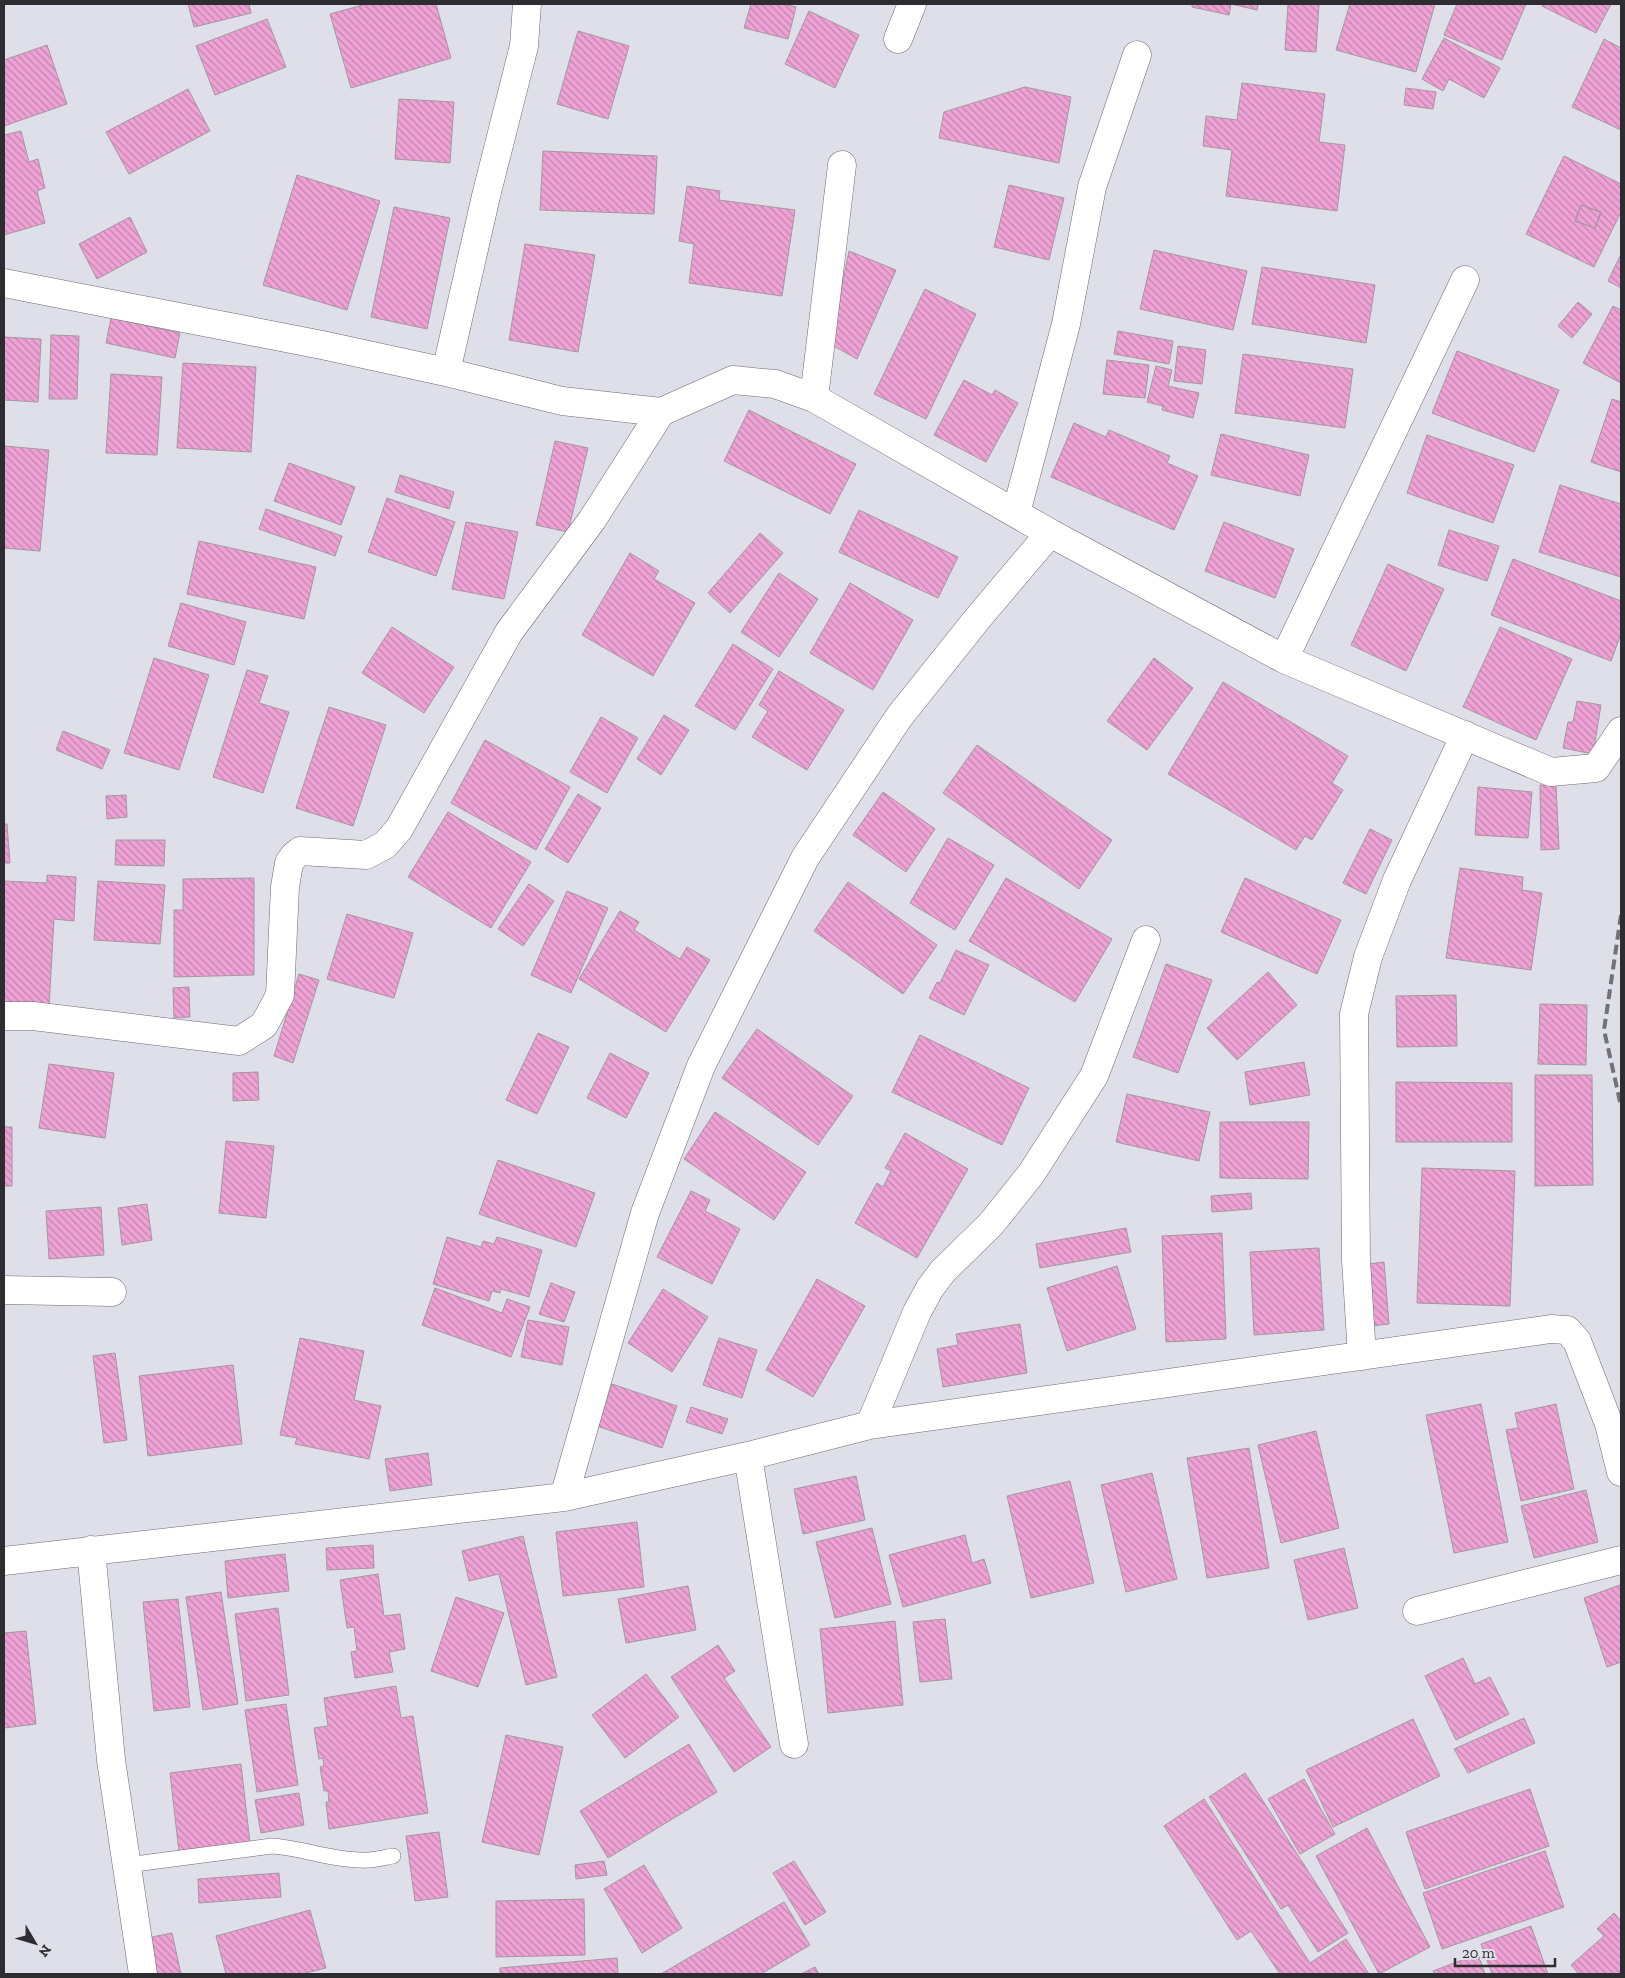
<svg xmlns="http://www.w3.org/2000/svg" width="1625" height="1978" viewBox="0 0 1625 1978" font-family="'Zilla Slab',serif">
<defs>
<pattern id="building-back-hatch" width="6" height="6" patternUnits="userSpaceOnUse" patternTransform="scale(1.25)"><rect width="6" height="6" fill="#efa2d5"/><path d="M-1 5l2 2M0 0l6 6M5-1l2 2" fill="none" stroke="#c284ad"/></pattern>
</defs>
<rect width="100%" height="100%" fill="#dfdfea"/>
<path fill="url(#building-back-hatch)" stroke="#a3989f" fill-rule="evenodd" d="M 188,4 L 249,4 L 251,13 L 194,27 Z
M 366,4 L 436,4 L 451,58 L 351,88 L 330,14 Z
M 751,4 L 783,4 L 796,7 L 788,39 L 744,28 Z
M 1192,4 L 1258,4 L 1257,10 L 1231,4 L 1229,15 L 1192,7 Z
M 1288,4 L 1319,4 L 1316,52 L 1285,50 Z
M 1350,4 L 1435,4 L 1416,72 L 1336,50 Z
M 1457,4 L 1526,4 L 1502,60 L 1444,35 Z
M 1543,4 L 1611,4 L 1596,33 L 1542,6 Z
M 809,11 L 859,35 L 835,88 L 785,64 Z
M 267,19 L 286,67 L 215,95 L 196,46 Z
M 578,31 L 629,46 L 608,119 L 557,104 Z
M 1444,38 L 1500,68 L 1484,98 L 1449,79 L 1443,91 L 1422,79 Z
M 1604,39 L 1621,48 L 1621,130 L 1572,107 Z
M 47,45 L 67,104 L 4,126 L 4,60 Z
M 1242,83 L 1325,94 L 1319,142 L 1345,145 L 1337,211 L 1226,196 L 1232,150 L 1203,146 L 1206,116 L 1237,120 Z
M 1025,87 L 1071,97 L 1059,163 L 939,138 L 944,112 Z
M 1406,88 L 1436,92 L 1433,109 L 1404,105 Z
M 188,89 L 210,131 L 129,174 L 106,132 Z
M 399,99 L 454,102 L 450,163 L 395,159 Z
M 21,131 L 29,162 L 38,159 L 45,188 L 37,191 L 45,223 L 4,235 L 4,135 Z
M 543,151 L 657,156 L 654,214 L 540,210 Z
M 1564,156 L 1621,184 L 1621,212 L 1594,267 L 1526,234 ZM 1581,205 L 1601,212 L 1595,228 L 1575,221 Z
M 297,175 L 380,201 L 347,310 L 263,285 Z
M 1009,185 L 1064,198 L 1049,260 L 994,247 Z
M 687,186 L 720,191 L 719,200 L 795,210 L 782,296 L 689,283 L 694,244 L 679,241 Z
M 1581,205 L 1601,212 L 1595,228 L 1575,221 Z
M 394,207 L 450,218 L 427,329 L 371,317 Z
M 130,217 L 147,252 L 97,279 L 79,244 Z
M 525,244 L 595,255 L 578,352 L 509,340 Z
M 1154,250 L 1247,271 L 1233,330 L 1140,309 Z
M 849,251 L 896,270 L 857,359 L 830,344 Z
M 1621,254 L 1621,288 L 1608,281 Z
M 1262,267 L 1375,285 L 1366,343 L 1252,324 Z
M 925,289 L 976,314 L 926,419 L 874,394 Z
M 1578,302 L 1592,314 L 1572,338 L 1558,326 Z
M 1613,306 L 1621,310 L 1621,383 L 1583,363 Z
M 111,318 L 180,333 L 175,358 L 106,343 Z
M 1118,331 L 1173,341 L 1169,364 L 1114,354 Z
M 51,335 L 79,336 L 77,399 L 49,399 Z
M 4,337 L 41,339 L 38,402 L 4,400 Z
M 1178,346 L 1206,350 L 1202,384 L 1174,381 Z
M 1457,351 L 1559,390 L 1534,452 L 1432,413 Z
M 1243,354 L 1353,369 L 1345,428 L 1235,413 Z
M 1107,360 L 1149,365 L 1145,398 L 1103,394 Z
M 183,363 L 256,367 L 251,452 L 177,448 Z
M 1156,366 L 1172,370 L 1168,386 L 1199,393 L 1193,418 L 1162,410 L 1163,406 L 1147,402 Z
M 111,374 L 162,377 L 157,455 L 106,453 Z
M 964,380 L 992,395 L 995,390 L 1018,403 L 986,462 L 934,435 Z
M 1612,399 L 1621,402 L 1621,472 L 1591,462 Z
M 749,410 L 856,464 L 830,514 L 724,461 Z
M 1074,423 L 1106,437 L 1109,430 L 1170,456 L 1167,463 L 1198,476 L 1174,530 L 1051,477 Z
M 1221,434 L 1309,455 L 1300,496 L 1211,475 Z
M 1427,435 L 1514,465 L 1493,523 L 1407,493 Z
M 555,441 L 588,448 L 568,532 L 536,525 Z
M 4,446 L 49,450 L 40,551 L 4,548 Z
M 289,463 L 355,487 L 341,525 L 274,501 Z
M 400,475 L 454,492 L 449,509 L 395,492 Z
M 1560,485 L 1621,504 L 1621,577 L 1539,552 Z
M 387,498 L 455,522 L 436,576 L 368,552 Z
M 266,509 L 342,536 L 335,556 L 259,529 Z
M 859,510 L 958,557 L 938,598 L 839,552 Z
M 466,522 L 518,532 L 504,599 L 452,589 Z
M 1224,522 L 1294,549 L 1275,598 L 1205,571 Z
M 1449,530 L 1499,546 L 1487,581 L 1438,565 Z
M 760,533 L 783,553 L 730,613 L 708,593 Z
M 199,541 L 316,567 L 304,619 L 187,594 Z
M 630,553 L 659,571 L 654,579 L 695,603 L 653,676 L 582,635 Z
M 1513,559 L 1621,601 L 1621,634 L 1611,661 L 1491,615 Z
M 1388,564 L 1444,589 L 1406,671 L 1351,645 Z
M 779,573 L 818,599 L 779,657 L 741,632 Z
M 850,583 L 913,620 L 873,690 L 810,653 Z
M 181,603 L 246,622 L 234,665 L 168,646 Z
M 392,627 L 454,667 L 424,713 L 362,673 Z
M 1500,627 L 1572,659 L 1536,740 L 1463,707 Z
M 733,644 L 773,669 L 735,730 L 695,706 Z
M 154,658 L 209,675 L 179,770 L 124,753 Z
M 1154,658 L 1193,688 L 1147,750 L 1107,721 Z
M 247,670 L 268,676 L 259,703 L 289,712 L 263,793 L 213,777 Z
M 779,671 L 844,710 L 807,770 L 752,737 L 768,711 L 759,705 Z
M 1223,682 L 1348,756 L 1332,783 L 1343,790 L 1312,840 L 1305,836 L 1296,850 L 1168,774 Z
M 1577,701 L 1601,705 L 1593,754 L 1563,748 L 1568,722 L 1573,722 Z
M 329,707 L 386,725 L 353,826 L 296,808 Z
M 664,715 L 689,730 L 661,775 L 637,759 Z
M 601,717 L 638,738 L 607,793 L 570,772 Z
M 63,731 L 110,750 L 102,769 L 56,750 Z
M 485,740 L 570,787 L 536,850 L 451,803 Z
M 977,745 L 1112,840 L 1079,889 L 943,793 Z
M 1540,785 L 1556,785 L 1559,849 L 1541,850 Z
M 1478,787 L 1532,792 L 1528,838 L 1475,835 Z
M 883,792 L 935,829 L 906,872 L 853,835 Z
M 578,794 L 601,808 L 568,863 L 545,849 Z
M 126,795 L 127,817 L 107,819 L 106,796 Z
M 448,812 L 531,862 L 491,928 L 408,877 Z
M 4,824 L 7,824 L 10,863 L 4,863 Z
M 1370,829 L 1392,840 L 1366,894 L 1343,883 Z
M 948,838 L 994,865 L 955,930 L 910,903 Z
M 116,840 L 165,840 L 164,866 L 115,865 Z
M 1460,868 L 1523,877 L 1522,890 L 1542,893 L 1531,970 L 1446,958 Z
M 47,875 L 76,877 L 74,921 L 54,919 L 49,1008 L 4,1005 L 4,881 L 47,883 Z
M 254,878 L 254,975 L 174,977 L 174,910 L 183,910 L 183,879 Z
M 1006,878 L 1112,939 L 1075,1002 L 969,941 Z
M 1245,878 L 1341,920 L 1317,974 L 1221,932 Z
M 98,881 L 165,885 L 160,944 L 94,940 Z
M 848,882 L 937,945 L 903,994 L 814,931 Z
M 529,884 L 554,901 L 523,946 L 498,929 Z
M 567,891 L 608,908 L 571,993 L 531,975 Z
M 620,911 L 639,922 L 634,930 L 680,959 L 687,947 L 710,960 L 666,1032 L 579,979 Z
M 347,914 L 413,933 L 394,998 L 327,979 Z
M 956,950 L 989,965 L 964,1015 L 929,998 L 937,982 L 940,983 Z
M 1166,964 L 1212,980 L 1178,1073 L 1133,1057 Z
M 1268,972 L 1297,1005 L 1237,1060 L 1207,1028 Z
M 299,974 L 319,980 L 293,1063 L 274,1056 Z
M 189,987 L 190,1017 L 174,1018 L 173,988 Z
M 1456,995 L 1457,1046 L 1397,1047 L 1396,996 Z
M 1540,1004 L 1587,1005 L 1586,1065 L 1538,1064 Z
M 757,1029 L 853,1096 L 818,1145 L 722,1078 Z
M 538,1033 L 569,1047 L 537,1114 L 506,1100 Z
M 920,1035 L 1029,1088 L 1002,1145 L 892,1092 Z
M 610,1053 L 649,1073 L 626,1118 L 587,1098 Z
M 1304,1062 L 1310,1095 L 1250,1105 L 1245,1072 Z
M 49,1064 L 114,1073 L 105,1138 L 39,1128 Z
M 258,1072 L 259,1100 L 233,1101 L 233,1073 Z
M 1535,1075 L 1592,1075 L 1593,1185 L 1535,1186 Z
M 1396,1082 L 1512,1083 L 1512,1142 L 1396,1142 Z
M 1127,1094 L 1210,1112 L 1199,1161 L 1116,1142 Z
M 715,1112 L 806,1172 L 774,1220 L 684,1159 Z
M 1220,1122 L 1309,1122 L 1308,1179 L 1220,1178 Z
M 4,1127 L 12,1127 L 12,1186 L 4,1186 Z
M 905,1133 L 968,1169 L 917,1258 L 855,1223 L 877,1183 L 883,1187 L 891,1171 L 885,1168 Z
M 226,1141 L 274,1146 L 266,1218 L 219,1213 Z
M 498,1160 L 595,1193 L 576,1247 L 479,1214 Z
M 1422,1168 L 1515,1171 L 1510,1306 L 1417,1303 Z
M 691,1191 L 710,1200 L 705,1211 L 740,1229 L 712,1284 L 657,1257 Z
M 1251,1193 L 1252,1209 L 1212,1212 L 1211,1196 Z
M 147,1204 L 152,1240 L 122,1245 L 118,1208 Z
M 101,1207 L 104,1255 L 49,1259 L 46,1211 Z
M 1126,1228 L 1131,1252 L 1040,1268 L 1036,1244 Z
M 1222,1233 L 1226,1339 L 1166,1342 L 1162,1236 Z
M 447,1237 L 481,1247 L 483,1241 L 494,1244 L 497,1237 L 542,1250 L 529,1297 L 501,1289 L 500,1293 L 492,1291 L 489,1301 L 433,1284 Z
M 1319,1248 L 1324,1330 L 1254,1335 L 1250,1252 Z
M 1384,1262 L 1389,1324 L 1372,1326 L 1368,1264 Z
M 1117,1266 L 1136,1329 L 1067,1351 L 1047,1288 Z
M 817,1279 L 865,1306 L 813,1397 L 766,1370 Z
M 551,1283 L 575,1292 L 564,1322 L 539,1314 Z
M 435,1288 L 502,1313 L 507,1299 L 530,1307 L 511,1357 L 422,1325 Z
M 663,1289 L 708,1317 L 672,1372 L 628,1343 Z
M 528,1320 L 569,1327 L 562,1365 L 521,1357 Z
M 1020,1324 L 1027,1373 L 943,1387 L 937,1349 L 958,1345 L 956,1334 Z
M 300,1338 L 364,1351 L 354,1400 L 381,1406 L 369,1459 L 295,1444 L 297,1438 L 280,1435 Z
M 719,1338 L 757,1350 L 742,1398 L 703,1385 Z
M 115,1353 L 127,1440 L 104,1443 L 93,1356 Z
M 233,1365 L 242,1444 L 148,1456 L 139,1376 Z
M 612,1384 L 677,1406 L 662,1448 L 597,1426 Z
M 1481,1404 L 1508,1542 L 1454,1553 L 1426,1415 Z
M 1556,1404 L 1574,1489 L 1521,1501 L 1506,1430 L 1518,1428 L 1515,1413 Z
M 691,1407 L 728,1419 L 722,1434 L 686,1422 Z
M 1316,1431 L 1339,1528 L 1281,1543 L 1258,1445 Z
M 1249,1448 L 1269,1568 L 1207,1578 L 1187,1458 Z
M 428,1453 L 432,1485 L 390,1491 L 385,1459 Z
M 1152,1473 L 1177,1579 L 1126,1592 L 1101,1485 Z
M 856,1476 L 865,1520 L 803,1534 L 794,1489 Z
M 1070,1481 L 1094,1583 L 1031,1598 L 1007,1496 Z
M 1586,1490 L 1598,1542 L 1534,1558 L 1521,1506 Z
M 637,1522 L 644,1587 L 563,1596 L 556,1532 Z
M 872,1528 L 891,1604 L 835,1618 L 816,1542 Z
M 965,1535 L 972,1563 L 984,1559 L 991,1583 L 903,1607 L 889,1555 Z
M 523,1536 L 557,1677 L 526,1685 L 499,1574 L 469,1581 L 462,1551 Z
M 373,1545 L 374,1568 L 327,1570 L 326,1548 Z
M 1344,1548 L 1358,1608 L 1308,1620 L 1294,1560 Z
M 285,1554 L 289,1591 L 228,1598 L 225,1561 Z
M 378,1574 L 384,1616 L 400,1614 L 405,1649 L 389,1652 L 393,1672 L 355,1678 L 351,1652 L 357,1651 L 354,1627 L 347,1628 L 340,1580 Z
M 1620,1585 L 1621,1590 L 1621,1662 L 1607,1667 L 1584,1598 Z
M 688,1586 L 696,1630 L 626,1643 L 618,1599 Z
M 221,1592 L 238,1704 L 203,1710 L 186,1597 Z
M 456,1597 L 504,1613 L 478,1687 L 431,1671 Z
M 178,1599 L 190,1707 L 154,1711 L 143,1602 Z
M 278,1608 L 289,1695 L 246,1701 L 235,1614 Z
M 945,1619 L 952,1679 L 920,1682 L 913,1622 Z
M 895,1621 L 903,1705 L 828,1713 L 820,1629 Z
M 26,1631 L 36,1724 L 4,1728 L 4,1633 Z
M 718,1645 L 735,1671 L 724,1678 L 771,1747 L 734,1772 L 671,1677 Z
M 1463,1658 L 1475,1684 L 1490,1677 L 1509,1714 L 1456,1740 L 1425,1676 Z
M 646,1674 L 679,1717 L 625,1758 L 592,1715 Z
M 396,1686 L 401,1718 L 413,1716 L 428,1813 L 329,1829 L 326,1802 L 329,1802 L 328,1791 L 324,1791 L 320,1767 L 324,1766 L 323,1758 L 319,1759 L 314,1728 L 328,1726 L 324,1698 Z
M 286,1704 L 298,1785 L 257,1792 L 245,1710 Z
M 1524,1718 L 1535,1743 L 1468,1773 L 1454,1749 Z
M 1413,1719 L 1440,1776 L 1333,1827 L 1306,1770 Z
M 506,1735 L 563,1747 L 539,1855 L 482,1842 Z
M 689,1744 L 717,1792 L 608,1858 L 580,1811 Z
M 241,1764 L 250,1843 L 179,1852 L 170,1773 Z
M 1245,1773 L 1348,1933 L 1318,1952 L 1288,1905 L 1281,1909 L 1209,1797 Z
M 1304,1779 L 1335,1834 L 1300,1854 L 1268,1799 Z
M 1530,1789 L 1549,1846 L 1425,1889 L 1406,1832 Z
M 299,1793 L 304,1825 L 261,1833 L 255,1800 Z
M 1204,1799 L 1310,1963 L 1346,1939 L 1369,1974 L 1280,1974 L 1251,1931 L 1237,1940 L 1164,1826 Z
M 1367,1828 L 1430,1947 L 1379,1974 L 1316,1856 Z
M 439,1832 L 448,1897 L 415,1901 L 406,1836 Z
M 1545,1851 L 1564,1907 L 1442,1949 L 1423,1893 Z
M 604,1861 L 607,1875 L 576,1879 L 575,1865 Z
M 794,1861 L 826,1912 L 805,1925 L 773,1873 Z
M 644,1865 L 682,1928 L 642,1953 L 604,1889 Z
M 279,1873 L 281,1897 L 199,1903 L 198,1879 Z
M 584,1899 L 585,1955 L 496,1957 L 496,1901 Z
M 784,1902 L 810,1945 L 761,1974 L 661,1974 Z
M 310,1910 L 326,1968 L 302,1974 L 226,1974 L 216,1936 Z
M 1614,1913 L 1621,1921 L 1621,1974 L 1579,1974 L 1571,1965 L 1604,1936 L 1597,1929 Z
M 1531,1926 L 1548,1974 L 1492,1974 L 1481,1944 Z
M 172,1933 L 181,1974 L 155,1974 L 147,1938 Z
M 1478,1954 L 1485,1974 L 1435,1974 L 1433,1971 Z
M 617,1958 L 618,1974 L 500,1974 L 500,1968 Z
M 815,1967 L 819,1974 L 801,1974 Z"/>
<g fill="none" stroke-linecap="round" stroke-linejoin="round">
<defs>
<path id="service" d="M 127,1865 L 272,1846 C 302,1848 331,1860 361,1860 C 372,1861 382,1858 393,1856"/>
<path id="minor" d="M 898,39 L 912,4
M 4,283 L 322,345 L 446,372 L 562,401 L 661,412 L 733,380 L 775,384 L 814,398 L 1050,533 L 1284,659 L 1551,772 L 1596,768 L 1621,731
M 446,372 L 486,196 L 524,46 L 527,4
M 814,398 L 842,165
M 1016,513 L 1066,324 L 1092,187 L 1137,55
M 1284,659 L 1465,280
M 4,1016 L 33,1016 L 239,1041 L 264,1025 L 280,995 L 285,887 L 289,863 L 294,856 L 300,851 L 366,855 L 385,845 L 399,829 L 509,632 L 592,520 L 661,412
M 4,1290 L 112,1292
M 1362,1356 L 1356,1260 L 1354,1014 L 1368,957 L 1397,880 L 1465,735
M 870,1425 L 917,1312 L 930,1288 L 943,1271 L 991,1224 L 1031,1174 L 1094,1076 L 1146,940
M 748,1456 L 794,1744
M 564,1497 L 645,1213 L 701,1066 L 805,858 L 899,717 L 978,618 L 1050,533
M 91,1550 L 111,1760 L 143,1974
M 4,1561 L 564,1497 L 748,1456 L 870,1425 L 1551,1329 L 1567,1330 L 1577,1341 L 1609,1424 L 1621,1472
M 1417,1611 L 1621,1560"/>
</defs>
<use href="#service" stroke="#6b6a74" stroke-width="16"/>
<use href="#minor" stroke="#6b6a74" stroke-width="29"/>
<use href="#service" stroke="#fff" stroke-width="15"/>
<use href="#minor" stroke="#fff" stroke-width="28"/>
<path stroke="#717177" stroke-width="4" stroke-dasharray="10 5" stroke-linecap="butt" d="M 1621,915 L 1604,1030 L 1621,1106"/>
</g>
<rect width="1625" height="1978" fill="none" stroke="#2d2d31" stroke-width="10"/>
<g transform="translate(35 1943) rotate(128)" stroke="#dfdfea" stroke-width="4" paint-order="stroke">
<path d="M0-4L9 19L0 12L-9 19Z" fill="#2d2d31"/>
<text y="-8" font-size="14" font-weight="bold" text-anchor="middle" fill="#2d2d31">N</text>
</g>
<path d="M1455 1958v8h100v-8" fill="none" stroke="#2d2d31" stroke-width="2.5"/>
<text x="1462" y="1958" font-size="15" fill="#2d2d31" stroke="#dfdfea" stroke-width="4" paint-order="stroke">20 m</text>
</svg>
